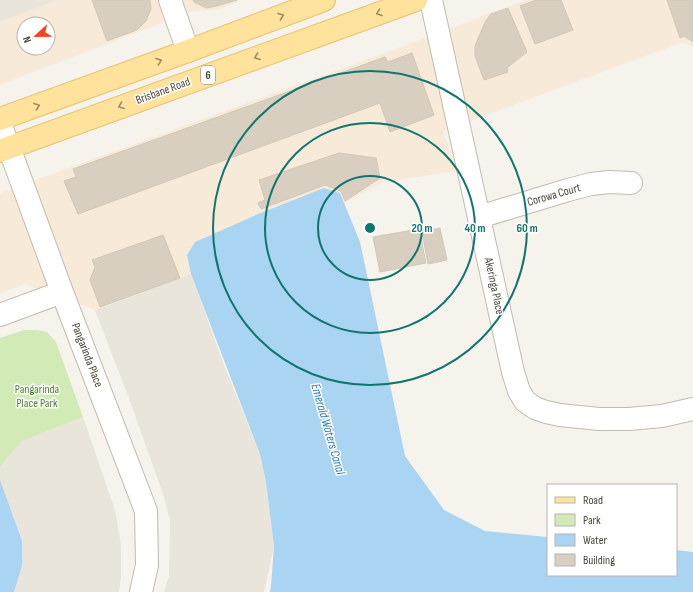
<svg xmlns="http://www.w3.org/2000/svg" width="693" height="592" viewBox="0 0 693 592" font-family="'Sofia Sans Condensed',sans-serif">
<rect width="100%" height="100%" fill="#f6f3ec"/>
<path fill="#eae5da" d="M 0,0 L 58,0 L 0,22 Z
M 191,274 L 224,365 L 260,454 L 266,482 L 274,546 L 264,592 L 164,592 L 169,576 L 170,530 L 170,520 L 164,497 L 130,401 L 95,310 Z
M 83,417 L 115,510 L 121,545 L 121,578 L 119,592 L 14,592 L 22,566 L 0,480 L 0,467 L 22,441 Z"/>
<path fill="#f7ead8" fill-rule="evenodd" d="M 58,0 L 242,0 L 220,9 L 193,11 L 0,85 L 0,22 ZM 24,24 L 48,24 L 48,48 L 24,48 Z
M 525,0 L 693,0 L 693,47 L 683,42 L 443,131 L 458,171 L 383,182 L 344,203 L 340,193 L 324,188 L 258,214 L 195,242 L 187,255 L 191,274 L 95,310 L 25,284 L 0,293 L 0,193 L 382,54 Z"/>
<path fill="#d2eab5" d="M 24,330 L 37,330 L 47,332 L 56,342 L 83,417 L 22,441 L 0,467 L 0,338 Z"/>
<path fill="#a9d4f2" d="M 324,188 L 340,193 L 360,242 L 405,456 L 444,510 L 485,531 L 548,537 L 548,575 L 676,575 L 676,550 L 693,552 L 693,592 L 270,592 L 271,586 L 274,546 L 266,482 L 260,454 L 191,274 L 187,255 L 195,242 L 258,214 Z
M 0,480 L 22,541 L 22,566 L 14,592 L 0,592 Z"/>
<path fill="#d8cfc1" stroke="#d3c7b4" d="M 92,0 L 150,0 L 151,9 L 146,21 L 137,30 L 107,41 Z
M 193,0 L 237,0 L 217,6 L 206,8 L 194,2 Z
M 536,0 L 561,0 L 573,30 L 535,44 L 520,6 Z
M 667,0 L 693,0 L 693,42 L 684,36 L 680,38 Z
M 508,8 L 527,52 L 507,68 L 508,72 L 484,80 L 475,56 L 475,46 L 485,22 L 491,14 Z
M 412,53 L 434,115 L 390,132 L 380,103 L 78,214 L 64,181 L 76,177 L 73,169 L 385,57 L 388,62 Z
M 339,153 L 376,158 L 380,178 L 345,201 L 341,191 L 325,185 L 261,209 L 258,203 L 265,200 L 259,180 Z
M 440,228 L 447,260 L 428,264 L 422,232 Z
M 419,229 L 426,263 L 380,272 L 373,237 Z
M 163,235 L 180,278 L 100,307 L 90,280 L 95,267 L 92,260 Z"/>
<g fill="none" stroke-linecap="round" stroke-linejoin="round">
<defs>
<path id="minor" d="M 170,0 L 188,51
M 431,0 L 513,372 L 519,391 L 525,401 L 535,408 L 546,412 L 560,415 L 599,419 L 629,419 L 662,416 L 693,409
M 0,123 L 62,292 L 146,511 L 147,565 L 141,592
M 479,217 L 568,190 L 591,184 L 609,182 L 631,183
M 0,315 L 62,292"/>
<path id="major" d="M 0,119 L 188,51 L 324,0
M 0,151 L 416,0"/>
</defs>
<use href="#minor" stroke="#c2bbae" stroke-width="24"/>
<use href="#major" stroke="#e6c16a" stroke-width="24"/>
<use href="#minor" stroke="#fff" stroke-width="22"/>
<use href="#major" stroke="#ffe39c" stroke-width="22"/>
</g>
<defs><path id="oneway-chevron" d="M-2-3.5L2.5 0L-2 3.5" fill="none" stroke-width="1.6" stroke-linecap="round" stroke-linejoin="round"/></defs>
<g stroke="#9c8c66">
<use href="#oneway-chevron" transform="translate(379 13) rotate(160)"/>
<use href="#oneway-chevron" transform="translate(281 16) rotate(-21)"/>
<use href="#oneway-chevron" transform="translate(257 57) rotate(160)"/>
<use href="#oneway-chevron" transform="translate(159 61) rotate(-20)"/>
<use href="#oneway-chevron" transform="translate(37 106) rotate(-20)"/>
<use href="#oneway-chevron" transform="translate(121 106) rotate(160)"/>
</g>
<g fill="none" stroke="#0f766e" stroke-width="2">
<circle cx="370" cy="228" r="52"/>
<circle cx="370" cy="228" r="105"/>
<circle cx="370" cy="228" r="157"/>
</g>
<g text-anchor="middle" dominant-baseline="central" stroke-width="3" stroke-linejoin="round" paint-order="stroke">
<rect fill="#fff" stroke="#817c74" stroke-width="1" x="201" y="66" width="14" height="18" rx="3"/>
<g font-size="11" font-weight="bold" fill="#4b4439">
<text x="208" y="75">6</text>
</g>
<g font-size="12" fill="#4b4439" stroke="#fff">
<text transform="translate(163 91) rotate(-20)">Brisbane Road</text>
<text transform="translate(554 195) rotate(-16)">Corowa Court</text>
<text transform="translate(494 286) rotate(78)">Akeringa Place</text>
<text transform="translate(87 355) rotate(69)">Pangarinda Place</text>
</g>
<g font-size="12" fill="#4a7f2a" stroke="#fff">
<text x="37" y="389">Pangarinda<tspan x="37" dy="14">Place Park</tspan></text>
</g>
<g font-size="13" font-style="italic" fill="#2e7ab2" stroke="#fff">
<text transform="translate(328 429) rotate(74)">Emerald Waters Canal</text>
</g>
</g>
<circle cx="370" cy="228" r="6" fill="#0f766e" stroke="#fff" stroke-width="2"/>
<g font-size="12" text-anchor="middle" font-weight="bold" fill="#0f766e" stroke="#fff" stroke-width="3" stroke-linejoin="round" paint-order="stroke">
<text x="422" y="232">20 m</text>
<text x="475" y="232">40 m</text>
<text x="527" y="232">60 m</text>
</g>
<rect x="547" y="484" width="130" height="92" fill="#ffffff" stroke="#b7b4b0"/>
<rect x="555" y="497" width="20" height="6" fill="#ffe39c" stroke="#b7b4b0"/>
<text x="583" y="504" font-size="12" fill="#4b4439">Road</text>
<rect x="555" y="514" width="20" height="12" fill="#d2eab5" stroke="#b7b4b0"/>
<text x="583" y="524" font-size="12" fill="#4b4439">Park</text>
<rect x="555" y="534" width="20" height="12" fill="#a9d4f2" stroke="#b7b4b0"/>
<text x="583" y="544" font-size="12" fill="#4b4439">Water</text>
<rect x="555" y="554" width="20" height="12" fill="#d8cfc1" stroke="#b7b4b0"/>
<text x="583" y="564" font-size="12" fill="#4b4439">Building</text>
<g transform="translate(36 36) rotate(248)"><circle r="19" fill="#ffffff" stroke="#b7b4b0"/>
<path d="M0-3L7 15L0 10L-7 15Z" fill="#fc3f1d"/>
<text y="-6" font-size="11" font-weight="bold" text-anchor="middle" fill="#4b4439">N</text>
</g>
</svg>
